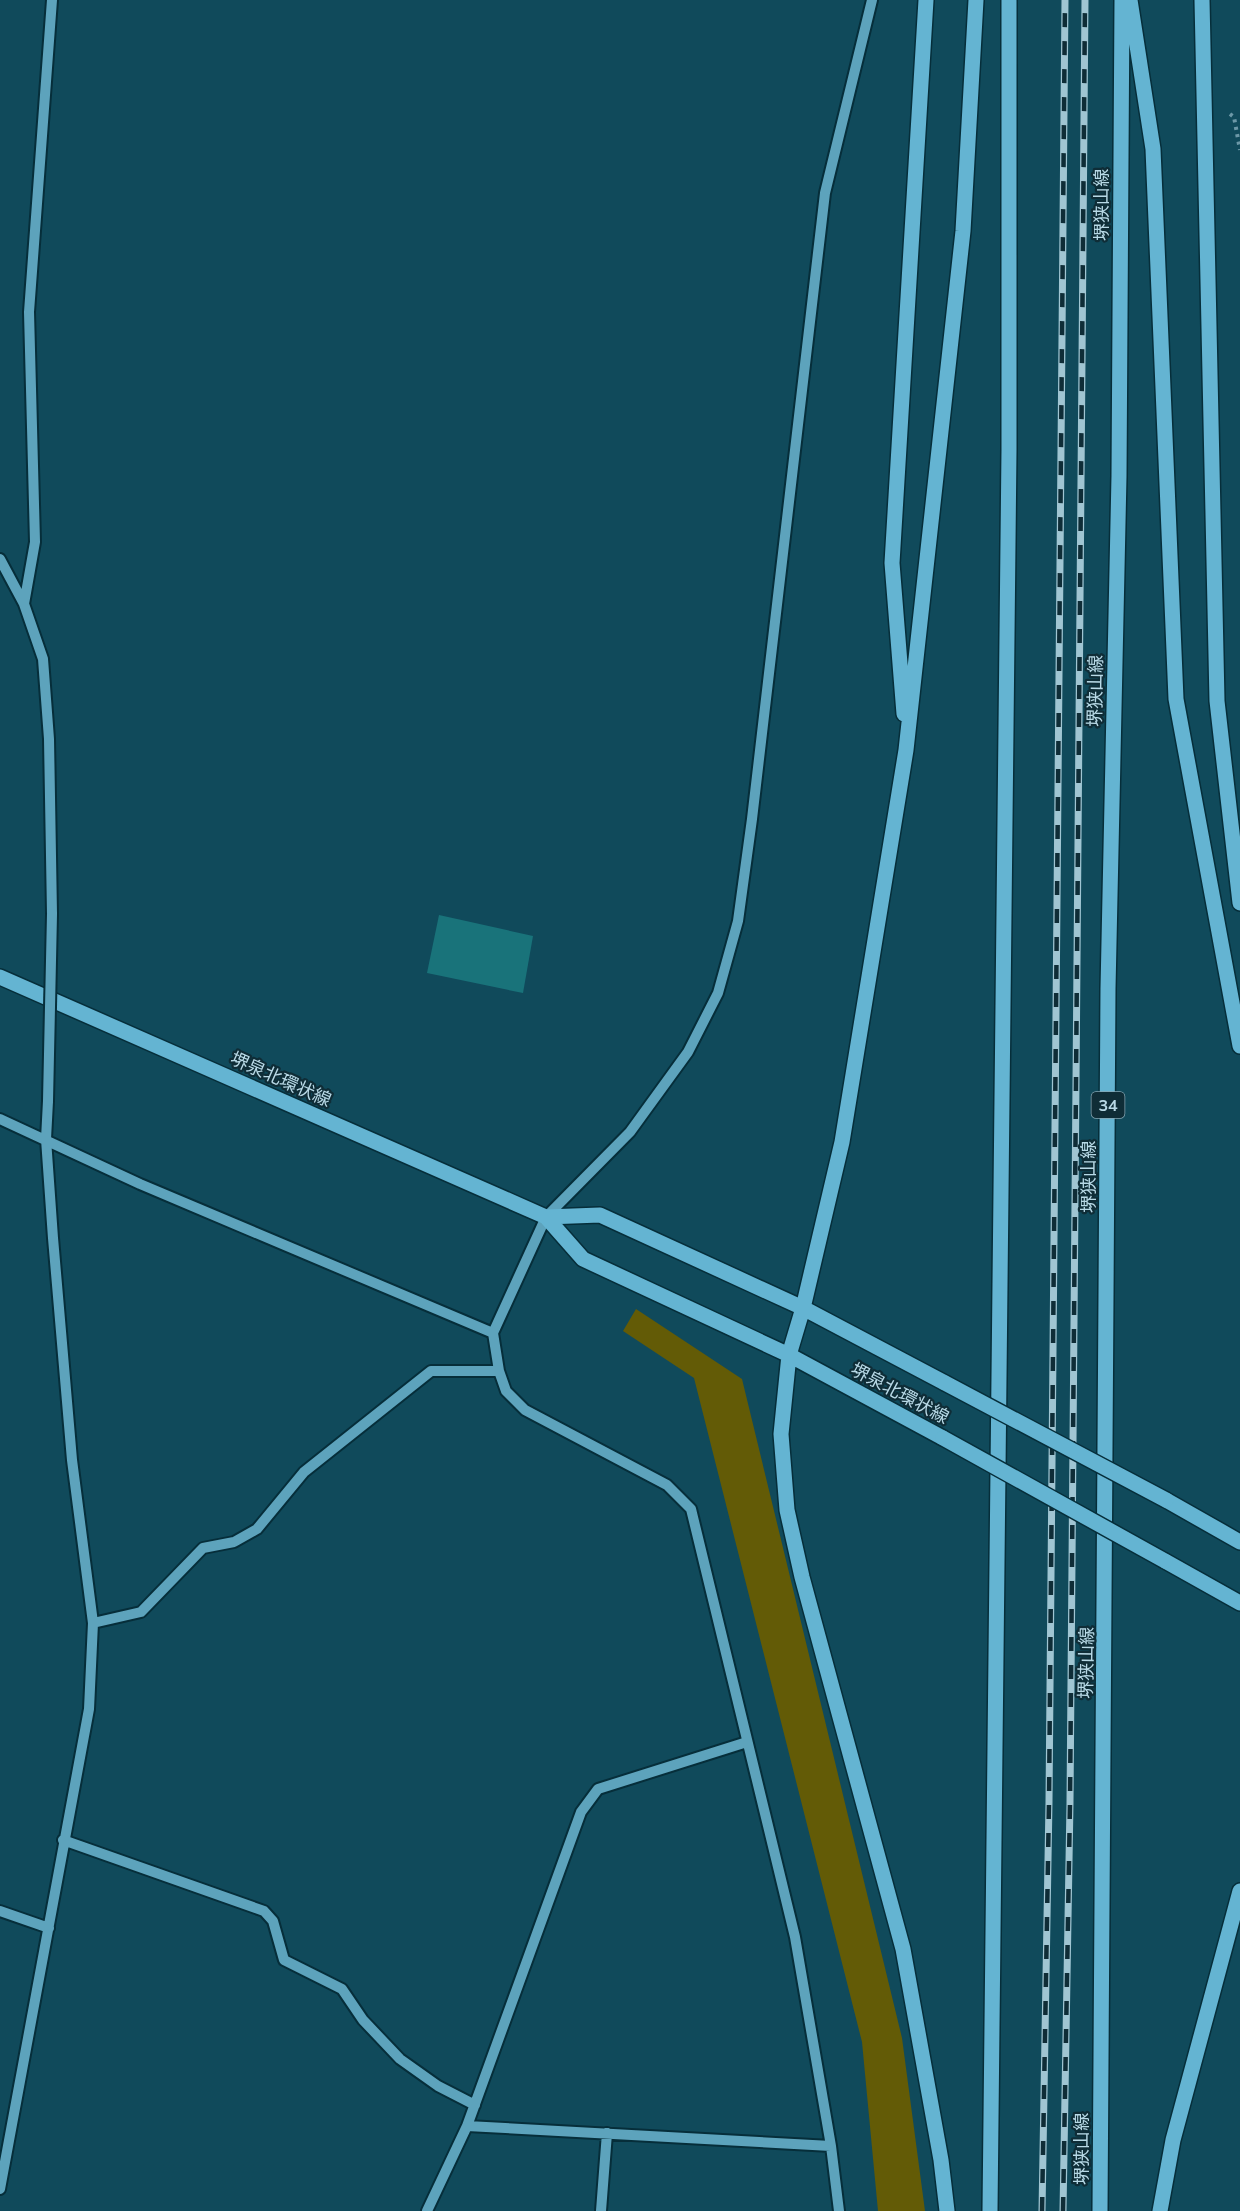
<svg xmlns="http://www.w3.org/2000/svg" width="1240" height="2211" viewBox="0 0 1240 2211" font-family="Mulish,'Noto Sans JP',sans-serif">
<rect width="100%" height="100%" fill="#104a5b"/>
<path fill="#635b06" d="M 636,1309 L 742,1379 L 902,2038 L 925,2211 L 878,2211 L 862,2042 L 694,1378 L 623,1331 Z"/>
<path fill="#19737a" d="M 439,915 L 533,936 L 523,993 L 427,973 Z"/>
<g fill="none" stroke-linecap="round" stroke-linejoin="round">
<defs>
<path id="minor" d="M 0,559 L 24,604 L 43,659 L 49,739 L 52,914
M 24,604 L 35,542 L 29,312 L 52,0
M 0,1119 L 140,1184 L 493,1333
M 93,1623 L 141,1612 L 203,1548 L 234,1542 L 257,1529 L 304,1472 L 431,1371 L 499,1371
M 63,1840 L 264,1911 L 273,1921 L 284,1960 L 342,1989 L 363,2020 L 400,2059 L 438,2086 L 475,2105
M 0,1911 L 49,1928
M 467,2126 L 831,2146
M 0,2189 L 89,1709 L 93,1623 L 72,1460 L 53,1238 L 46,1139 L 48,1101
M 427,2211 L 467,2126 L 581,1812 L 598,1789 L 747,1742
M 601,2211 L 607,2133
M 839,2211 L 831,2146 L 795,1937 L 691,1509 L 667,1485 L 525,1410 L 506,1391 L 499,1371 L 493,1333 L 546,1217 L 630,1132 L 688,1052 L 718,993 L 738,921 L 752,819 L 825,193 L 872,0"/>
<path id="major" d="M 1130,0 L 1153,149 L 1176,699 L 1240,1046
M 1202,0 L 1217,701 L 1240,903
M 904,714 L 892,563 L 926,0
M 0,977 L 546,1217 L 583,1259 L 789,1355 L 943,1438
M 546,1217 L 600,1215 L 803,1308 L 945,1383
M 1166,1500 L 1240,1542
M 1165,1561 L 1240,1603
M 947,2211 L 941,2160 L 903,1949 L 802,1577 L 787,1510 L 781,1434 L 789,1355 L 803,1308 L 842,1142 L 906,750 L 963,231 L 976,0
M 990,2211 L 1009,450 L 1009,0
M 1100,2211 L 1108,989 L 1119,476 L 1122,0
M 1160,2211 L 1173,2140 L 1240,1891"/>
</defs>
<use href="#minor" stroke="#062e3a" stroke-width="14"/>
<use href="#major" stroke="#062e3a" stroke-width="18"/>
<path stroke="#6c98a7" stroke-width="4" stroke-dasharray="3 4.5" stroke-linecap="butt" d="M 1230,114 L 1234,117 L 1240,150"/>
<use href="#minor" stroke="#5da3bc" stroke-width="10"/>
<use href="#major" stroke="#64b4d2" stroke-width="15"/>
<defs>
<path id="rail" d="M 1042,2211 L 1049,1802 L 1065,0
M 1063,2211 L 1070,1803 L 1085,0"/>
</defs>
<use href="#rail" stroke="#a0c5d2" stroke-width="7"/>
<use href="#rail" stroke="#0f2d37" stroke-width="4.5" stroke-dasharray="14" stroke-linecap="butt"/>
<defs>
<path id="minor-bridge" d="M 48,1101 L 52,914"/>
<path id="major-bridge" d="M 945,1383 L 1166,1500
M 943,1438 L 1165,1561"/>
</defs>
<use href="#minor-bridge" stroke="#062e3a" stroke-width="14" stroke-linecap="butt"/>
<use href="#major-bridge" stroke="#062e3a" stroke-width="18" stroke-linecap="butt"/>
<use href="#minor-bridge" stroke="#5da3bc" stroke-width="10"/>
<use href="#major-bridge" stroke="#64b4d2" stroke-width="15"/>
</g>
<g text-anchor="middle" dominant-baseline="central" stroke-width="4.5" stroke-linejoin="round" paint-order="stroke">
<rect fill="#0f2d37" stroke="#85a5b2" stroke-width="1.5" x="1091.5" y="1092" width="33" height="26" rx="4.5"/>
<g font-size="16" font-weight="bold" fill="#b8d9e6">
<text x="1108" y="1105">34</text>
</g>
<g font-size="18" fill="#b8d9e6" stroke="#0f2d37">
<text transform="translate(1101 205) rotate(-90)">堺狭山線</text>
<text transform="translate(1095 691) rotate(-89)">堺狭山線</text>
<text transform="translate(281 1079) rotate(24)">堺泉北環状線</text>
<text transform="translate(1088 1177) rotate(-90)">堺狭山線</text>
<text transform="translate(900 1393) rotate(28)">堺泉北環状線</text>
<text transform="translate(1086 1663) rotate(-89)">堺狭山線</text>
<text transform="translate(1081 2149) rotate(-90)">堺狭山線</text>
</g>
</g>
</svg>
